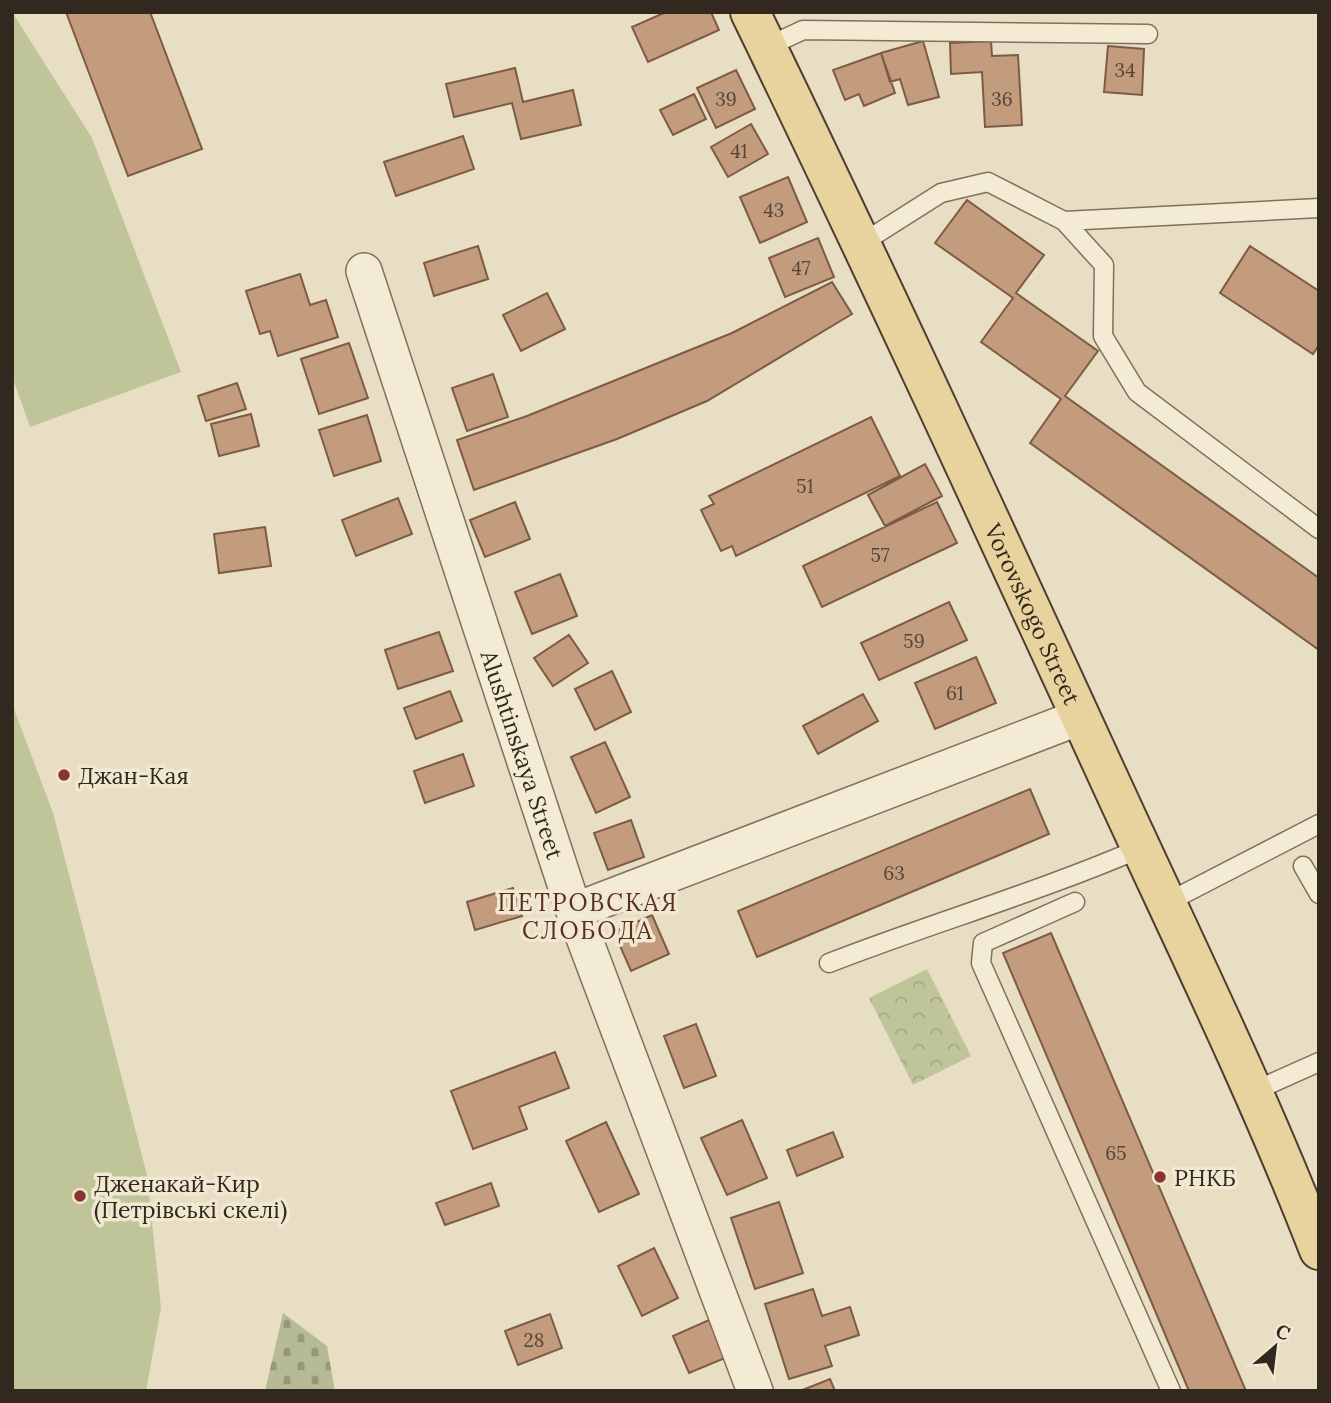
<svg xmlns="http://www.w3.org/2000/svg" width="1331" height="1403" viewBox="0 0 1331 1403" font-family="Lora,serif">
<defs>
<pattern id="cemetery-stones" width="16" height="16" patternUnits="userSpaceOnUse" patternTransform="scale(1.75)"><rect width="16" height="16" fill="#b6bb96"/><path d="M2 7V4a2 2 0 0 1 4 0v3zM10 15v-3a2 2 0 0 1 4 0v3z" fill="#95987a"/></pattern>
<pattern id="park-crowns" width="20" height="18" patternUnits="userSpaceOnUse" patternTransform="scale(1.75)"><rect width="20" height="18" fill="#bfc598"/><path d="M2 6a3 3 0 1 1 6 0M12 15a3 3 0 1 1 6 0" fill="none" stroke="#a5a983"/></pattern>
</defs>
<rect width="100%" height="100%" fill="#e8dec3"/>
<path fill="#bfc598" d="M 12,12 L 92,138 L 181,372 L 30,427 L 12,376 Z
M 12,704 L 53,813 L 147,1175 L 161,1308 L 146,1391 L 12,1391 Z"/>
<path fill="url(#cemetery-stones)" d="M 283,1313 L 327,1346 L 335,1391 L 265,1391 Z"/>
<path fill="url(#park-crowns)" d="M 927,969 L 971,1056 L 913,1085 L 869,998 Z"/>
<path fill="#c39b7d" stroke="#7d5b44" stroke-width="2" d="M 66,12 L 150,12 L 202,149 L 128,176 Z
M 666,12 L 711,12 L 719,30 L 648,62 L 632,27 Z
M 923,41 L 939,97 L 908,105 L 900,79 L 890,82 L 881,53 Z
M 991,41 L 992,56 L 1018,55 L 1022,125 L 985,127 L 982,72 L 951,74 L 950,43 Z
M 1108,46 L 1144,49 L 1142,95 L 1104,92 Z
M 881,53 L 895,93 L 864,106 L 859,94 L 845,100 L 833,70 Z
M 515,68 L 523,102 L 573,90 L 581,125 L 521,139 L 512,103 L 454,117 L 446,84 Z
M 736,70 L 755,109 L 716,128 L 697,88 Z
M 694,94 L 706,119 L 673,135 L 660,110 Z
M 751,124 L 768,154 L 728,177 L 711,147 Z
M 463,136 L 474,169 L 396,196 L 384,162 Z
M 788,177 L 807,222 L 760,243 L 740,197 Z
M 967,200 L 1044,255 L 1016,293 L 1098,351 L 1065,396 L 1319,578 L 1319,650 L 1030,443 L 1061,399 L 981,342 L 1013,298 L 935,243 Z
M 818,238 L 834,277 L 785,297 L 769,258 Z
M 478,246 L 488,279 L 434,296 L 424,263 Z
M 1250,246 L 1319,291 L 1319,345 L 1313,354 L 1220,293 Z
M 300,274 L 310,305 L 326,300 L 338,337 L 278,356 L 270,331 L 260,334 L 246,291 Z
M 832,282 L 852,314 L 707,401 L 617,439 L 474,490 L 457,440 L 527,416 L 732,333 Z
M 547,293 L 565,329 L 521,351 L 503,315 Z
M 349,343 L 368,398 L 319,414 L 301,359 Z
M 493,374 L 508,417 L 467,431 L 452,388 Z
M 237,383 L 246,409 L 206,421 L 198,396 Z
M 251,414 L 259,446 L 219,456 L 211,424 Z
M 367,415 L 381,461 L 334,476 L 319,430 Z
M 871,417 L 900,476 L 736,556 L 732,546 L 721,551 L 701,510 L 714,504 L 709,496 Z
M 925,464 L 942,496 L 885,526 L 868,495 Z
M 398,498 L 412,534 L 356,556 L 342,520 Z
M 515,502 L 530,539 L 485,557 L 470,520 Z
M 937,502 L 957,543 L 822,607 L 803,566 Z
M 265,527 L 271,566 L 219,573 L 214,534 Z
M 560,574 L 577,616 L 532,634 L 515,592 Z
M 949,602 L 967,640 L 879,680 L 861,643 Z
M 439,632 L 453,671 L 398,689 L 385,650 Z
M 569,635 L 588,663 L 553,686 L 534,658 Z
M 976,657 L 996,703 L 935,729 L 915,683 Z
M 612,671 L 631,712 L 595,730 L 575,689 Z
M 450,691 L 462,721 L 416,739 L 404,708 Z
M 863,694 L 878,721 L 818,754 L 803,726 Z
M 605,742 L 630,797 L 596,813 L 571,757 Z
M 463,754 L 474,786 L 425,803 L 414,771 Z
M 1030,789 L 1049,834 L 757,957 L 738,911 Z
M 631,820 L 644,857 L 608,870 L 594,833 Z
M 513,888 L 522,916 L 475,930 L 467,902 Z
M 652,915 L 669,954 L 631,971 L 614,932 Z
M 1051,933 L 1246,1391 L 1189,1391 L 1145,1287 L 1003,953 Z
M 696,1024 L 716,1076 L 684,1088 L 664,1036 Z
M 555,1052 L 569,1088 L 519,1107 L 527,1129 L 473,1149 L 451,1091 Z
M 742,1120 L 767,1178 L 727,1195 L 701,1138 Z
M 606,1122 L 639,1194 L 599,1212 L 566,1141 Z
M 833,1132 L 843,1157 L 797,1176 L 787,1150 Z
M 491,1183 L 499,1206 L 445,1225 L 436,1203 Z
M 779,1202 L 803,1273 L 755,1289 L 731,1218 Z
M 654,1248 L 678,1298 L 642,1316 L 618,1266 Z
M 813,1289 L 822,1316 L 850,1307 L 859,1335 L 825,1346 L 832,1366 L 789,1379 L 765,1304 Z
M 550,1314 L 562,1348 L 518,1365 L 505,1331 Z
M 709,1320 L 725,1358 L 689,1373 L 673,1336 Z
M 830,1379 L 835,1391 L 800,1391 Z"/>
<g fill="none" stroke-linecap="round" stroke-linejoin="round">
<defs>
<path id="service" d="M 767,47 L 803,30 L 1148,34
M 1064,221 L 1104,265 L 1103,336 L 1137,392 L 1319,529
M 859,245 L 941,193 L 988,182 L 1064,221 L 1319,208
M 1303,866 L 1319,894
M 1075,902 L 983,943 L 981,963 L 1171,1391
M 1166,903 L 1319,824
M 829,963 C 932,923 1039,892 1141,848
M 1252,1092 L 1319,1062"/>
<g id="minor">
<path id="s1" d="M 364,271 L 574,911 L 755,1391"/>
<path d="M 574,911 L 1080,717"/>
</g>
<g id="primary">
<path id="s2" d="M 750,12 C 874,267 992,524 1110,781 C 1181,936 1257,1090 1319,1250"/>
</g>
</defs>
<use href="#service" stroke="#80705c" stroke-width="21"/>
<use href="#minor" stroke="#80705c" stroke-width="38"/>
<use href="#primary" stroke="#4f3e30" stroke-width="42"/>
<use href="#service" stroke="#f4ebd5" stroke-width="18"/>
<use href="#minor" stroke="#f4ebd5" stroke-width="35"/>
<use href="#primary" stroke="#e8d29e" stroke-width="38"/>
</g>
<g fill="#893332" stroke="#f1e8d1" stroke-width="2.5">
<circle cx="64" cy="775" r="7"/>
<circle cx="1160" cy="1177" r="7"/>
<circle cx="80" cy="1196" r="7"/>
</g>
<g text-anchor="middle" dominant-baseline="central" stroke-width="7" stroke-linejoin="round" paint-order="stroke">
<g font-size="19" fill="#564536">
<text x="1125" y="70">34</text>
<text x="726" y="99">39</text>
<text x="1002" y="99">36</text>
<text x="739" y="151">41</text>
<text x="774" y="210">43</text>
<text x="801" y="268">47</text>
<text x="805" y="486">51</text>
<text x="880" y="555">57</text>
<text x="914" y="641">59</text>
<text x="955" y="693">61</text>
<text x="894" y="873">63</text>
<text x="1116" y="1153">65</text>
<text x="534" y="1340">28</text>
</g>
<g font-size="23" fill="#32281e" stroke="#f1e8d1">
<text stroke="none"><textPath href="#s2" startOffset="665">Vorovskogo Street</textPath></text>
<text stroke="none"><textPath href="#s1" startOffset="509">Alushtinskaya Street</textPath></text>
</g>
<g font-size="23" fill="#32281e" stroke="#f1e8d1" text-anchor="start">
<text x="78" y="775">Джан-Кая</text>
<text x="1174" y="1177">РНКБ</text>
<text x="94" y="1183">Дженакай-Кир<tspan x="94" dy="26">(Петрівські скелі)</tspan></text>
</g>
<g font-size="24" letter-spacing="2" fill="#5a2f22" stroke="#f1e8d1">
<text x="588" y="902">ПЕТРОВСКАЯ<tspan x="588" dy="28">СЛОБОДА</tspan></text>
</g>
</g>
<rect width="1331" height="1403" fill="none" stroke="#32281e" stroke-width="28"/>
<g transform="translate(1275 1347) rotate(28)" stroke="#f1e8d1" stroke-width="5" paint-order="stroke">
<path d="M0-5L12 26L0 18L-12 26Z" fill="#32281e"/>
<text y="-10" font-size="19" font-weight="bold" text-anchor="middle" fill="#32281e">С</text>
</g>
</svg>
